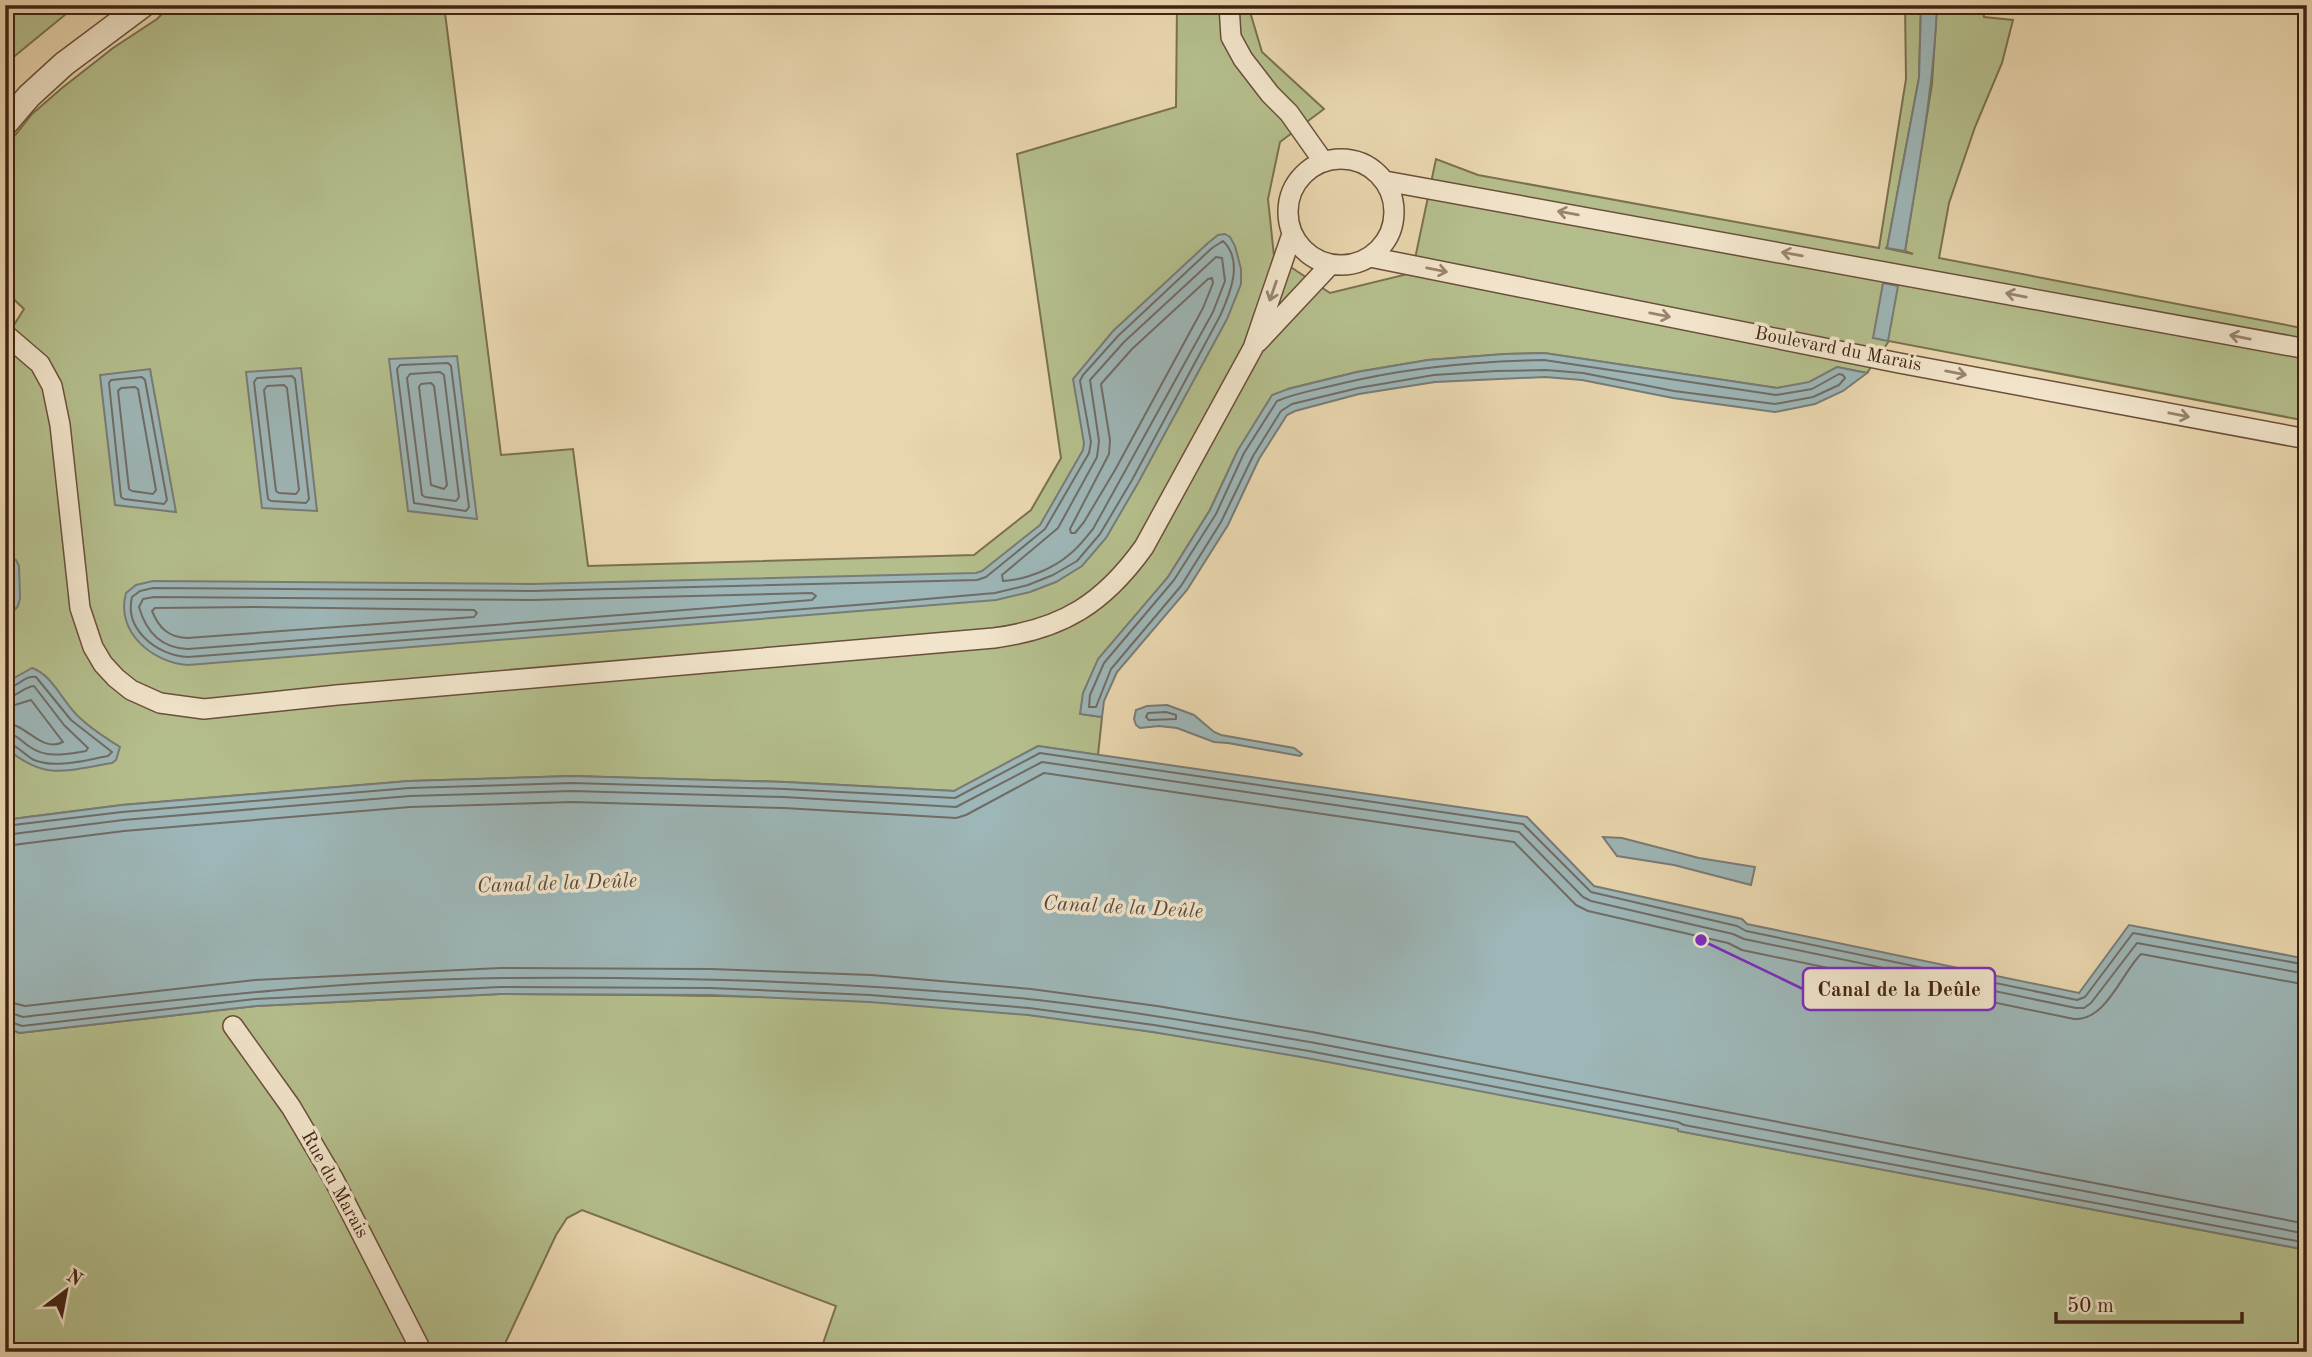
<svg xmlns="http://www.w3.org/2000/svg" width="2312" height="1357" viewBox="0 0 2312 1357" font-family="'Old Standard TT',serif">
<rect width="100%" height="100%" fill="#e9d6ae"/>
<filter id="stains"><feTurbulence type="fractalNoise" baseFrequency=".00286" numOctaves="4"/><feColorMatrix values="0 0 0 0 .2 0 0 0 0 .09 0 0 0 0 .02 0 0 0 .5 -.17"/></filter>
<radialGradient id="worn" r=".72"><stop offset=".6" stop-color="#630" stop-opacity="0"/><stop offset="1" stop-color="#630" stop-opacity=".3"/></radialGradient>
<path fill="#b4be8c" stroke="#7b7050" stroke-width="2" d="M 5,5 L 77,5 L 5,64 Z
M 171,5 L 444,5 L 501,455 L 573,449 L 588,566 L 974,555 L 1031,510 L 1061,458 L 1017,154 L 1176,107 L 1177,5 L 1248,5 L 1262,52 L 1324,109 L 1280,142 L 1268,199 L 1274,256 L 1330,293 L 1412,273 L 1436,159 L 1478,175 L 1879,248 L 1906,79 L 1905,5 L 1921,5 L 1919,78 L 1887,248 L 1885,248 L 1913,254 L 1905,251 L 1932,84 L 1937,5 L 1983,5 L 1984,17 L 2013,20 L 2002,63 L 1975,127 L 1949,203 L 1939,258 L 2307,329 L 2307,421 L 1889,341 L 1867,373 L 1837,367 L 1809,383 L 1777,388 L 1544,353 L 1505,354 L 1428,360 L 1357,372 L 1288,389 L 1238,450 L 1210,510 L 1168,577 L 1137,616 L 1081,714 L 1102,717 L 1098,755 L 1038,746 L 955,791 L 785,782 L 572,776 L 409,781 L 122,805 L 5,820 L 5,347 L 14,325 L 24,309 L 5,291 L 5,148 L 32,114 L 62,88 L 113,48 L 157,19 Z
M 500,994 C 677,995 855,994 1031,1015 C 1249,1042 1464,1088 1679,1129 L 1679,1131 L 2307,1250 L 2307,1352 L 820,1352 L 836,1306 L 582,1210 L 567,1218 L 556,1235 L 501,1352 L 5,1352 L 5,1026 L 19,1033 L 256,1006 Z"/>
<path fill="#9db6b7" stroke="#797b76" stroke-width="2" d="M 1921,5 L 1937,5 C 1934,88 1918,169 1905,251 L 1887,248 L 1919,78 Z
M 1225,234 L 1230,237 L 1235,246 L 1241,269 L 1241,284 L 1227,319 L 1138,483 L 1106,538 L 1082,566 L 1056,582 L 1030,592 L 996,600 L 188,665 C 153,663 115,632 126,593 L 136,585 L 153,581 L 531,584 L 976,573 L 982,571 L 1040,525 L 1083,450 L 1084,443 L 1073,379 L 1113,331 L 1208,243 L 1218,235 Z
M 1883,283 L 1898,286 L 1888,341 L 1873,338 Z
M 1544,353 L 1777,388 L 1809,382 L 1837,367 L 1867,373 L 1843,391 L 1815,404 L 1775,412 L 1673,398 L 1582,380 L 1545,377 L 1435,382 L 1359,394 L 1295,411 L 1287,415 L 1259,459 L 1228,525 L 1187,590 L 1117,672 L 1104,701 L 1102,717 L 1080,714 L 1083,693 L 1098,659 L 1168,577 L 1210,510 L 1238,450 L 1272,395 L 1288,389 L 1357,372 L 1428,360 L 1505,354 Z
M 457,356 L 477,519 L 408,511 L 389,359 Z
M 301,368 L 317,511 L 262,508 L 246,372 Z
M 150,369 L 176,512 L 115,505 L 100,375 Z
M 5,555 L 16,560 L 19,566 L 20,598 L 18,606 L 5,621 Z
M 32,668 C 53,675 63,703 79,717 C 91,729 106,738 120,747 L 116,760 L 112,763 C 65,771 44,781 5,747 L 5,683 Z
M 1167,705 L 1194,715 L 1214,732 L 1221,735 L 1294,748 L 1302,754 L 1300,756 L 1228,743 L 1214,742 L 1177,728 L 1159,726 L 1140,728 L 1136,725 L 1134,719 L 1136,710 L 1147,706 Z
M 1038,746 L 1527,817 L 1594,886 L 1742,919 L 1747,924 L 2079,993 L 2129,925 L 2307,959 L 2307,1250 L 1678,1131 L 1678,1129 L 1307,1058 L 1153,1032 L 1028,1015 L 870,1002 L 710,995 L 500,994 L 256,1006 L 19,1033 L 5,1026 L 5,820 L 122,805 L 409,781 L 572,776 L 785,782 L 954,791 Z
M 1603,837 L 1622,838 L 1699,858 L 1755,867 L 1751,885 L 1674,865 L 1617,856 Z"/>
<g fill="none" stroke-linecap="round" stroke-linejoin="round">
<path stroke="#706c66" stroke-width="2" d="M 1223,241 C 1244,261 1230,294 1220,316 L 1132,480 L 1100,534 L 1077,561 L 1053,575 L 1028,585 L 995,593 L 869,604 L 188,657 C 158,656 124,630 132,597 L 140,591 L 153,588 L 532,591 L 977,580 L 986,577 L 1045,529 L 1089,453 L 1091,442 L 1080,381 L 1083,375 L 1118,336 L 1212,248 Z
M 1216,257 L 1222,258 L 1225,281 L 1213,312 L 1093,529 C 1086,537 1079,547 1070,554 C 1053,569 1025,580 1003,581 L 1002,575 L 1058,528 L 1097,457 L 1099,441 L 1090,380 L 1124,342 Z
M 1212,278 L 1213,283 L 1203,308 L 1115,470 L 1084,522 L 1075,533 L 1071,533 L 1070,529 L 1109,454 L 1110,440 L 1101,384 L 1132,349 L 1208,279 Z
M 1544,360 L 1776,395 L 1812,389 L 1839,374 L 1843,375 L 1845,378 L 1839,385 L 1813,397 L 1775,404 L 1674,391 L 1583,373 L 1546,370 L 1496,371 L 1434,375 L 1358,388 L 1292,404 L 1281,411 L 1253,456 L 1221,522 L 1181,586 L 1111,669 L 1096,707 L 1089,707 L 1090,695 L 1104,663 L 1174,580 L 1216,514 L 1244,453 L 1277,401 C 1296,393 1315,390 1335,385 C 1403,368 1474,361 1544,360 Z
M 448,363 L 451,366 L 469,507 L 466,511 L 414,503 L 397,369 L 400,365 Z
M 440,372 L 444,375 L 459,497 L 456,501 L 425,497 L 422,495 L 407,378 L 410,374 Z
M 292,376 L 295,379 L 309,499 L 306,503 L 271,501 L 268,499 L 254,382 L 257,378 Z
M 142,377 L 145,380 L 167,500 L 164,504 L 124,499 L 121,497 L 109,383 L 111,380 Z
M 431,383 L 434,386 L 447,485 L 444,489 L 431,485 L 419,387 L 421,384 Z
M 284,385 L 287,388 L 299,490 L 296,494 L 279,493 L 276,491 L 264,390 L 267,386 Z
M 135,387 L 138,389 L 156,490 L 153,494 L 132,491 L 129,489 L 118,391 L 121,388 Z
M 812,593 L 816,596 L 812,600 L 188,649 C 162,648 146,632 139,607 L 143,599 L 154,597 L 532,600 Z
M 255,607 L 474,610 L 477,613 L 474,617 L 187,638 C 168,637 159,628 152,611 L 155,608 Z
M 5,689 C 17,688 24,675 36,677 L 71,720 L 112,752 L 108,756 C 85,760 57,769 34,760 C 24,755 17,744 5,742
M 5,698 C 17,697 23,687 34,686 L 64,725 L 88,748 L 86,751 C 67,754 47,759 30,747 C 21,741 17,734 5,733
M 5,708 L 31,700 L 63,742 C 41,753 27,724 5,723
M 1166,712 L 1176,715 L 1176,719 L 1149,720 L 1146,717 L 1148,713 Z
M 5,826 L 122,812 L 409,788 L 572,783 L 785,789 L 955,798 L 1040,753 L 1523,824 L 1591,892 L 1737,926 L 1746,931 L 2077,1000 L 2085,997 L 2133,933 L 2307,965
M 5,835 L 123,820 L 410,796 L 572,791 L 784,797 L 956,807 L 1042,762 L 1519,832 L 1583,897 L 1591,901 L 1733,934 L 1744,939 L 2076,1008 L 2084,1008 L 2091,1003 L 2137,943 L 2307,974
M 5,846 L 124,831 L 410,807 L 572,802 L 784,808 L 956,818 L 966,815 L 1044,773 L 1514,842 L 1576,905 L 1588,911 L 1728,943 L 1742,950 L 2074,1019 C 2106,1021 2121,974 2141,954 L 2307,985
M 5,1001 L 25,1006 L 255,980 L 500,968 L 711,969 L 871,975 L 1031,989 L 1157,1006 L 1312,1032 L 2307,1224
M 5,1011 L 23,1017 C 182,999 342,980 502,978 C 677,976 853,982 1028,999 C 1122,1009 1216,1026 1310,1042 L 2307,1234
M 5,1020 L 22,1026 L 255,999 L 500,987 L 710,988 L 870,995 L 1029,1008 L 1154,1025 L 1309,1051 L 1678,1122 L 1684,1125 L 2307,1243"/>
<defs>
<path id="minor" d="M 1229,5 L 1231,37 L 1243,59 L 1270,94 L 1289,113 L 1323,161
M1288 212a53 53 0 1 1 106 0a53 53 0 1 1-106 0Z
M 1385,181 L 2307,349
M 1370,257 L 1899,363 L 2307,439
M 5,334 L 40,364 L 52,386 L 60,425 L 80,608 L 93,647 L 103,664 L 116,678 L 131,690 L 160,703 L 204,709 L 337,695 L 994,638 C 1063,629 1104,603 1144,547 L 1253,348 L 1292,234
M 1258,342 L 1331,264
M 233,1026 L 291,1107 L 333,1178 L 422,1352"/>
<path id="tertiary" d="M 5,124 L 29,96 L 64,64 L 143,5"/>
</defs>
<use href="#minor" stroke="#6c4f3a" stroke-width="22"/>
<use href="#tertiary" stroke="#6c4f3a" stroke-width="27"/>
<use href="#minor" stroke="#f1e4ca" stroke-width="19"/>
<use href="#tertiary" stroke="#f1e4ca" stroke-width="24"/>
</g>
<defs><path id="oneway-shaft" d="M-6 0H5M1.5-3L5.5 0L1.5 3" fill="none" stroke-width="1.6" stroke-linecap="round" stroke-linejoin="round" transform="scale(1.75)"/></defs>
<g stroke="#9a836f">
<use href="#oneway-shaft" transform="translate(1568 213) rotate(-170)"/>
<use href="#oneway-shaft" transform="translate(1792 254) rotate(-170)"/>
<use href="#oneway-shaft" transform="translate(1437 270) rotate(11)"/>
<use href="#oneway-shaft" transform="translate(1273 291) rotate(109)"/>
<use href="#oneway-shaft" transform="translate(2016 295) rotate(-169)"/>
<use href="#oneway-shaft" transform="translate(1660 315) rotate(11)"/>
<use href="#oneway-shaft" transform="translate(2240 337) rotate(-169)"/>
<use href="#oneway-shaft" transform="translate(1956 373) rotate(11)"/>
<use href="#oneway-shaft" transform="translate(2179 415) rotate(11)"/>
</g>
<g text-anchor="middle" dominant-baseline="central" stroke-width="7" stroke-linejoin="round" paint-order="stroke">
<g font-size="19" fill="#422214" stroke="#f1e4ca">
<text transform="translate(1838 350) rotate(11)">Boulevard du Marais</text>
<text transform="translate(334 1185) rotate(61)">Rue du Marais</text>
</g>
<g font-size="21" font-style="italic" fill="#59473d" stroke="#f1e4ca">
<text transform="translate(557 884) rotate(-2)">Canal de la Deûle</text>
<text transform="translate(1123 908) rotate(3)">Canal de la Deûle</text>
</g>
</g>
<path fill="none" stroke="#7b2cbf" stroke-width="2.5" d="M1701 940L1803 989"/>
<circle fill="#7b2cbf" stroke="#f1e4ca" stroke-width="2.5" cx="1701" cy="940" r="7"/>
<rect fill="#f1e4ca" stroke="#7b2cbf" stroke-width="2.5" x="1803" y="968" width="192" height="42" rx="7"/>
<g font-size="21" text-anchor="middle" font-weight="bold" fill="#422214">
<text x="1899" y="996">Canal de la Deûle</text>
</g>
<rect width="2312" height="1357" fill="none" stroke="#e9d6ae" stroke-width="28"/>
<rect x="7" y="7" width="2298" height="1343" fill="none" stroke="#422214" stroke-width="3.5"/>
<rect x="14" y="14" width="2284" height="1329" fill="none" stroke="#422214" stroke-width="2"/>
<g transform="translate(66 1291) rotate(32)" stroke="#f1e4ca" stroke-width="5" paint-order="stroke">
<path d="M0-5L12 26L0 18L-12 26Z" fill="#422214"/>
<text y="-10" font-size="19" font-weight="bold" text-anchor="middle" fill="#422214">N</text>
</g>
<path d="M2056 1312v10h186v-10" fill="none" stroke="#422214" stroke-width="3.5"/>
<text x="2067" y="1312" font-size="21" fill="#422214" stroke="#f1e4ca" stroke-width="5" paint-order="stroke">50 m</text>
<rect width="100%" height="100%" filter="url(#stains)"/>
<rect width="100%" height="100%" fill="url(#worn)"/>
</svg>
